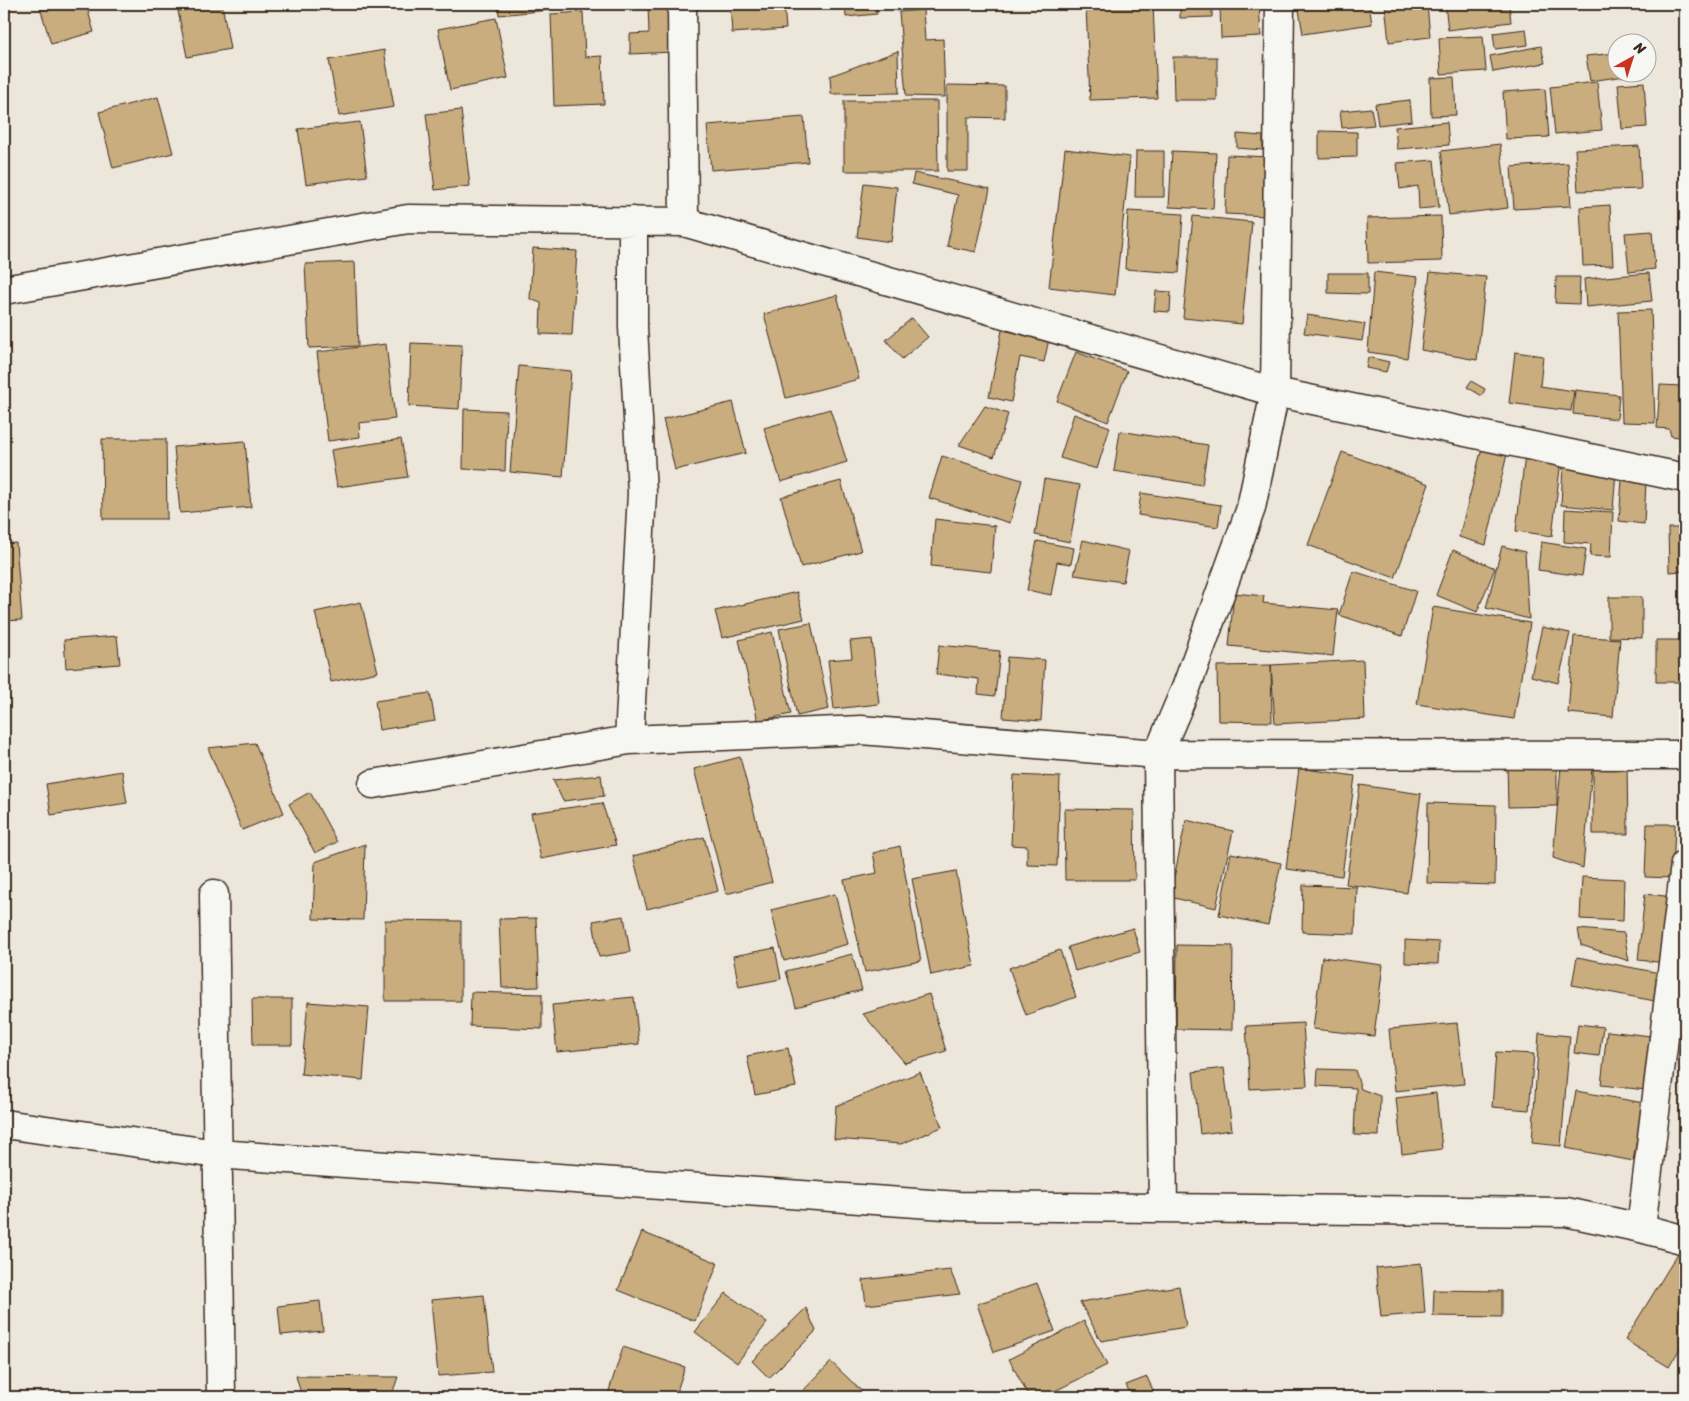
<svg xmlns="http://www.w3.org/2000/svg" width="1689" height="1401" viewBox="0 0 1689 1401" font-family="Sriracha,sans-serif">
<rect width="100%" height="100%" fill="#ede7db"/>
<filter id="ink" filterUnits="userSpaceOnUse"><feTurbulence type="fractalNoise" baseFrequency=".02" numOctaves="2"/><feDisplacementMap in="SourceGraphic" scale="10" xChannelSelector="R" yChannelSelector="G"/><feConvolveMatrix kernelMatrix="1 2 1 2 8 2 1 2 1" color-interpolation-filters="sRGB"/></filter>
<g filter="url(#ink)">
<path fill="#c9ad7e" stroke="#3b2a1e" d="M 39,4 L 86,4 L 94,32 L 51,44 Z
M 222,4 L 230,49 L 187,57 L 178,11 Z
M 498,4 L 549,4 L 549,10 L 499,15 Z
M 673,4 L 674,52 L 630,54 L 630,34 L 649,33 L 648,5 Z
M 730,4 L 784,4 L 786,29 L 732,33 Z
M 845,4 L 876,4 L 877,14 L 846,17 Z
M 879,4 L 934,4 L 880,8 Z
M 1153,4 L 1157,98 L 1090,100 L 1086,6 Z
M 1180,4 L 1212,4 L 1212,17 L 1180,18 Z
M 1220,4 L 1259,4 L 1261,36 L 1221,38 Z
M 1298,4 L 1369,4 L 1372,24 L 1303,34 Z
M 1385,4 L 1427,4 L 1430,37 L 1389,42 Z
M 1445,4 L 1509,4 L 1511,22 L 1448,30 Z
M 923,10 L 925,40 L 943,39 L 945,97 L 906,96 L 899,12 Z
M 583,12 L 585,57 L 602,56 L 604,104 L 554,106 L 551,14 Z
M 496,18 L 508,78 L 450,90 L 438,29 Z
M 1526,29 L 1528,45 L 1495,49 L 1493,33 Z
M 1483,36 L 1486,71 L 1441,74 L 1439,38 Z
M 1541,46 L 1545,63 L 1493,72 L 1490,56 Z
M 384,50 L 394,107 L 339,116 L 329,60 Z
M 898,51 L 899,93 L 831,94 L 830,76 Z
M 1616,53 L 1616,72 L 1625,72 L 1625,76 L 1590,81 L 1586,56 Z
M 1173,57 L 1217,57 L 1217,100 L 1174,100 Z
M 1454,77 L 1456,115 L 1431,116 L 1430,78 Z
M 1597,82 L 1602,130 L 1555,134 L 1550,87 Z
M 1644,82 L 1647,127 L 1622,129 L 1618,84 Z
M 947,85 L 1005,86 L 1005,118 L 968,117 L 968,171 L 947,171 Z
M 1545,89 L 1549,137 L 1506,139 L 1503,92 Z
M 158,97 L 173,153 L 113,168 L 99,112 Z
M 1410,100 L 1412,121 L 1378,125 L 1375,104 Z
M 844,101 L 937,101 L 938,171 L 844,171 Z
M 1371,108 L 1374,125 L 1342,128 L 1340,111 Z
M 461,110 L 470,186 L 435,190 L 426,114 Z
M 804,117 L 808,162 L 711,170 L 707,125 Z
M 360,122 L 367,176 L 306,184 L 298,129 Z
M 1447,122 L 1449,145 L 1397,149 L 1395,127 Z
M 1319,131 L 1357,132 L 1357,157 L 1319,158 Z
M 1237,134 L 1263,136 L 1263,150 L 1237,148 Z
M 1500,144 L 1508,208 L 1449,215 L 1441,151 Z
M 1639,146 L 1641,189 L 1578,191 L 1575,149 Z
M 1065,149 L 1130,157 L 1115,295 L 1049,287 Z
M 1136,151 L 1164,151 L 1164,197 L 1135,197 Z
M 1172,151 L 1216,153 L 1213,209 L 1169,207 Z
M 1227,155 L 1269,157 L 1267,216 L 1225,214 Z
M 1434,160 L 1439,207 L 1419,209 L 1418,186 L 1400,189 L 1397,163 Z
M 1568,163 L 1571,206 L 1514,209 L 1511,167 Z
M 914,173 L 990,189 L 976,252 L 947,246 L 958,195 L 912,184 Z
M 864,183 L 897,187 L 891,242 L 857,237 Z
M 1610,205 L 1613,265 L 1583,266 L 1580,207 Z
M 1128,211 L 1183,214 L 1179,273 L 1125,269 Z
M 1193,216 L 1252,222 L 1242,324 L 1183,318 Z
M 1441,216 L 1442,261 L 1368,263 L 1367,218 Z
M 1652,231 L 1655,269 L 1629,272 L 1625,233 Z
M 533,248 L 577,251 L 572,335 L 540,334 L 541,303 L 530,299 Z
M 355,262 L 358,346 L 309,348 L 305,264 Z
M 1374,272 L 1418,277 L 1407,358 L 1368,352 Z
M 1430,272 L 1486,277 L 1477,360 L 1421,350 Z
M 1328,273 L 1368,273 L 1368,294 L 1328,293 Z
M 1649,273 L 1652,301 L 1586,307 L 1584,279 Z
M 1556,277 L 1580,277 L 1579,304 L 1555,303 Z
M 1156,291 L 1171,292 L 1170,312 L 1154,311 Z
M 837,295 L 859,379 L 786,398 L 764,314 Z
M 1651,310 L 1655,423 L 1622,422 L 1618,311 Z
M 1307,315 L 1365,324 L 1362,341 L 1304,333 Z
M 912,318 L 928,337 L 902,359 L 886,340 Z
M 1002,330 L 1049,339 L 1044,362 L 1020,357 L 1011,402 L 989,397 Z
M 411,343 L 462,345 L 459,409 L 409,406 Z
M 386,344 L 395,419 L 359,423 L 360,437 L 328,441 L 317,352 Z
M 1076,352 L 1127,371 L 1108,422 L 1057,401 Z
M 1515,352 L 1543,356 L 1540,386 L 1574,391 L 1571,411 L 1509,403 Z
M 1368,357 L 1389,362 L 1386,372 L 1366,368 Z
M 519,366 L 571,371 L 563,477 L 510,472 Z
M 1471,381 L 1485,389 L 1482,396 L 1467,387 Z
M 1660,385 L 1682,386 L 1679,437 L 1671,436 L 1669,429 L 1657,428 Z
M 1575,390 L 1619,395 L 1617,419 L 1573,414 Z
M 733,402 L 746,453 L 675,470 L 663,419 Z
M 985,406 L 1008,414 L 994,457 L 959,445 Z
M 464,409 L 507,411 L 505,471 L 463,469 Z
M 830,409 L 847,462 L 781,482 L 764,428 Z
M 1074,414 L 1110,427 L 1097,469 L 1060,458 Z
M 1120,431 L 1208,445 L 1202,485 L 1114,471 Z
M 102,439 L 166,439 L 167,519 L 103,519 Z
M 401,439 L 408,477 L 337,487 L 331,450 Z
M 245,441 L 251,507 L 180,513 L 174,447 Z
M 1482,448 L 1507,454 L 1486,545 L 1459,537 Z
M 1342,452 L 1429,484 L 1395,578 L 1308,545 Z
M 1525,455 L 1561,460 L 1552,536 L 1516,531 Z
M 942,456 L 1022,480 L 1010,523 L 929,498 Z
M 1563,466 L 1616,471 L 1613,510 L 1561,505 Z
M 1044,479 L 1080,485 L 1070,542 L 1035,535 Z
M 1622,480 L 1646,482 L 1644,524 L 1619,521 Z
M 841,481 L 861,551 L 801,567 L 781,497 Z
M 1141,493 L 1221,505 L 1218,527 L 1138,515 Z
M 1565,509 L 1613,512 L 1611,557 L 1590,556 L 1591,544 L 1564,542 Z
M 935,519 L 995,526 L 991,572 L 931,566 Z
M 1668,528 L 1685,528 L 1685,571 L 1669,572 Z
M 1083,540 L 1129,551 L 1123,582 L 1074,575 Z
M 1037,541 L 1074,548 L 1071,564 L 1057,562 L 1051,595 L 1027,590 Z
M 1541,542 L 1586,549 L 1582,576 L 1538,570 Z
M 16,543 L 22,620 L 4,621 L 4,544 Z
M 1502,546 L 1525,552 L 1529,619 L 1486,608 Z
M 1453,550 L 1495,568 L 1477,612 L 1436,595 Z
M 1353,571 L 1416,591 L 1402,636 L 1339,615 Z
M 797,592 L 804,619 L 722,638 L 715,611 Z
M 1234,593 L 1264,596 L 1263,603 L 1338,610 L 1333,656 L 1229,646 Z
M 1609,597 L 1642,597 L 1642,638 L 1609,637 Z
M 361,602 L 378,672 L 331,682 L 315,612 Z
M 1433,607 L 1530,623 L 1514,719 L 1417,704 Z
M 811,623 L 829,709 L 797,716 L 779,629 Z
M 1542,627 L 1570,633 L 1558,683 L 1531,676 Z
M 772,632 L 791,714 L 758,721 L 739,640 Z
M 117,636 L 120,664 L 66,668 L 64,640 Z
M 1574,636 L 1620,639 L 1613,717 L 1568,713 Z
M 872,639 L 879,704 L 834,709 L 828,660 L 852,658 L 850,641 Z
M 1656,640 L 1680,640 L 1681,682 L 1656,682 Z
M 939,645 L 1000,651 L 995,696 L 978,694 L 979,679 L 936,674 Z
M 1007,657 L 1045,660 L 1041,721 L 1003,718 Z
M 1363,660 L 1365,719 L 1275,724 L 1271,665 Z
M 1271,665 L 1272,722 L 1218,721 L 1217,666 Z
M 430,693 L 435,721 L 379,730 L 375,701 Z
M 255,743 L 284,813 L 242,830 L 208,748 Z
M 740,757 L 772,882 L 726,894 L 694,769 Z
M 1557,762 L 1557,806 L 1508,807 L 1507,763 Z
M 1593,765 L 1627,765 L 1628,834 L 1593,834 Z
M 1561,766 L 1592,768 L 1583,868 L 1553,858 Z
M 1299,768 L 1355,776 L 1342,876 L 1286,869 Z
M 122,771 L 127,803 L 51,815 L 46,784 Z
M 601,775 L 604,796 L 563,801 L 553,780 Z
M 1014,775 L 1060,777 L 1057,866 L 1027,865 L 1027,846 L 1011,845 Z
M 1360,785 L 1421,794 L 1407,893 L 1346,884 Z
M 310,792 L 337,842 L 315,853 L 289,804 Z
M 602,803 L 616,845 L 541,859 L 531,813 Z
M 1428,803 L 1496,805 L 1495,885 L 1427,883 Z
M 1064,809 L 1134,810 L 1135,880 L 1065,880 Z
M 1186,820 L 1233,831 L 1216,908 L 1170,897 Z
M 1647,824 L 1675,824 L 1673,878 L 1645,877 Z
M 704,837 L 718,891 L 647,909 L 633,856 Z
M 365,844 L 363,920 L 313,919 L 315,862 Z
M 900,846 L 921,961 L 865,972 L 844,880 L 877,873 L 873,853 Z
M 1231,853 L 1281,863 L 1268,925 L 1219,915 Z
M 956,871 L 974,966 L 931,975 L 912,879 Z
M 1582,877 L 1624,879 L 1623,921 L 1580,919 Z
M 1303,885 L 1357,887 L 1355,934 L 1302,932 Z
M 835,894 L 848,944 L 784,961 L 771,910 Z
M 1645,894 L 1675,897 L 1667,963 L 1638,960 Z
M 624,916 L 630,952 L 599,957 L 593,921 Z
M 536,918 L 539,987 L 502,988 L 499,919 Z
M 385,920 L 461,921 L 461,1001 L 385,1001 Z
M 1133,928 L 1140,952 L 1075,971 L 1068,947 Z
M 1578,929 L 1624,933 L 1629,961 L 1581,945 Z
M 1405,940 L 1439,942 L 1438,964 L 1405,963 Z
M 1177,945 L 1233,946 L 1232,1030 L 1176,1029 Z
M 775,948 L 781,979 L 739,987 L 733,956 Z
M 1060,950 L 1076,997 L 1026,1015 L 1009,968 Z
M 852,954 L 862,990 L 796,1007 L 786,971 Z
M 1322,957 L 1383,965 L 1374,1036 L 1313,1029 Z
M 1577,957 L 1665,974 L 1660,1002 L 1572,985 Z
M 471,992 L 542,994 L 542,1029 L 470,1026 Z
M 929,994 L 946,1051 L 905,1063 L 863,1014 Z
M 634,997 L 639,1044 L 557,1052 L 552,1005 Z
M 252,999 L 292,999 L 292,1045 L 253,1045 Z
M 308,1002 L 369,1007 L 363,1080 L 301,1074 Z
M 1303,1023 L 1307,1086 L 1250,1089 L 1246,1026 Z
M 1457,1023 L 1464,1084 L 1395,1091 L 1389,1029 Z
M 1578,1024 L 1603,1027 L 1599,1056 L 1574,1053 Z
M 1607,1031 L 1651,1036 L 1646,1090 L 1601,1085 Z
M 1539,1033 L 1570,1036 L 1561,1146 L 1532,1143 Z
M 788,1048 L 796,1087 L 755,1095 L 747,1056 Z
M 1496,1052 L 1534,1054 L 1529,1110 L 1492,1107 Z
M 1224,1068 L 1232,1130 L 1200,1134 L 1193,1072 Z
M 1318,1069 L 1355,1070 L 1361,1089 L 1380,1096 L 1379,1136 L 1354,1135 L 1356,1088 L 1317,1086 Z
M 920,1072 L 942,1127 L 901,1144 L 834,1139 L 836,1106 Z
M 1576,1091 L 1644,1103 L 1633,1161 L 1566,1148 Z
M 1436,1093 L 1442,1149 L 1402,1154 L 1396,1098 Z
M 642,1232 L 718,1263 L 695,1321 L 618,1290 Z
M 1683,1245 L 1685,1246 L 1685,1340 L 1669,1367 L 1625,1340 Z
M 1421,1263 L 1425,1313 L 1381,1317 L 1376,1268 Z
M 950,1270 L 960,1294 L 866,1305 L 863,1280 Z
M 1037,1283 L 1055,1331 L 994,1352 L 977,1304 Z
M 1179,1286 L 1186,1327 L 1101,1341 L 1080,1302 Z
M 1434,1290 L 1502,1291 L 1502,1317 L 1433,1316 Z
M 726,1293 L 767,1323 L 737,1363 L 695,1332 Z
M 484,1295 L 492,1372 L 438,1376 L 431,1300 Z
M 320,1301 L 323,1331 L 281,1335 L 278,1306 Z
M 806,1308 L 816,1331 L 769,1378 L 752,1361 Z
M 1084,1321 L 1107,1365 L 1043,1397 L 1029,1397 L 1009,1359 Z
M 623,1347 L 685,1367 L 675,1397 L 607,1397 Z
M 831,1362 L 868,1397 L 797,1397 Z
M 296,1376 L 398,1377 L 391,1397 L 302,1397 Z
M 1147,1377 L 1156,1397 L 1132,1397 L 1126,1385 Z
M 1011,1391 L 1014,1397 L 996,1397 Z"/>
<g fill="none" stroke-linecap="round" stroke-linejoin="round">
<defs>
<path id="minor" d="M 682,4 L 684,222
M 4,290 L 408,219 L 684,222 L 1275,392 L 1685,478
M 629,740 L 642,493 L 633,327 L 633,221
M 373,784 L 629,740 L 861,730 L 1158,754 L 1685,755
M 214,894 L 221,1397
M 4,1124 L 217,1154 L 959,1206 L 1566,1212 L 1641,1228 L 1685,1240
M 1163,1208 L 1158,754 L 1186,688 L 1251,508 L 1275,392 L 1280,4
M 1641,1228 L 1685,864"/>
</defs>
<use href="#minor" stroke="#3b2a1e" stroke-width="31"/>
<use href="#minor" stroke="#f6f6f2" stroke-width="28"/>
</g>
</g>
<rect width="1689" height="1401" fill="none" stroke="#f6f6f2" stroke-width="20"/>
<rect x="10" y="10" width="1669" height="1381" fill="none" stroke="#3b2a1e" stroke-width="2" filter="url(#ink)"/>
<g transform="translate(1632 58) rotate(39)"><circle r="24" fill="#f6f6f2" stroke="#aba49d"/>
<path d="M0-4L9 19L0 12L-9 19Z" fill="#c8321e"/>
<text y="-8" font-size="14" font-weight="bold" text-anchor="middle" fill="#3b2a1e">N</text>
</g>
</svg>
